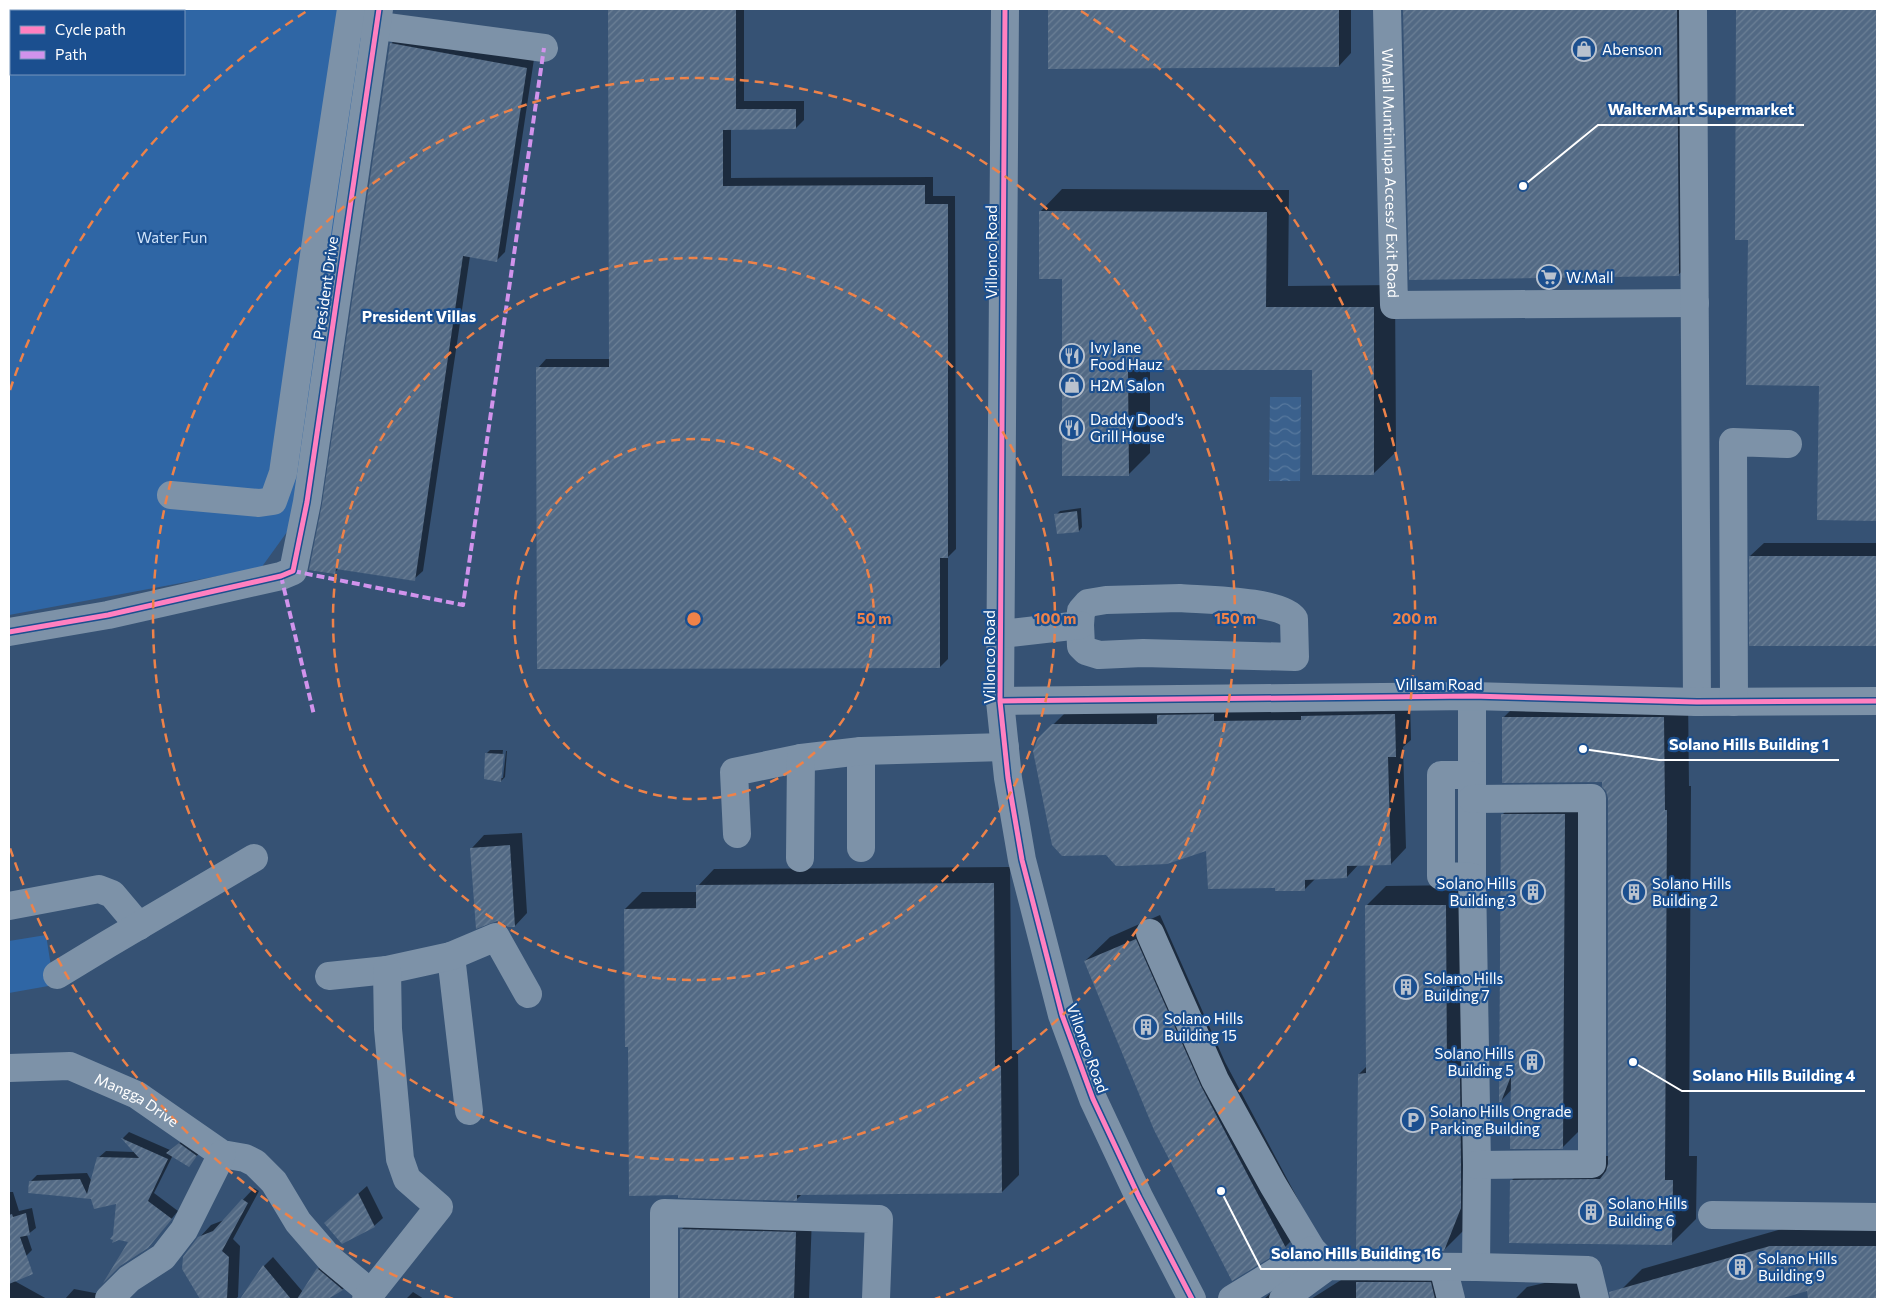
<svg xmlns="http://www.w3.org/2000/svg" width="1886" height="1308" viewBox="0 0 1886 1308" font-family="Commissioner,sans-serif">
<defs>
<pattern id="water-waves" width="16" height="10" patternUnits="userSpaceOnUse" patternTransform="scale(1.25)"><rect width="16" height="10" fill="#3b618d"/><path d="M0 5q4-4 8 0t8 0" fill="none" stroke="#58799e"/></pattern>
<pattern id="building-hatch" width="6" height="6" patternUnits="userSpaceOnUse" patternTransform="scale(1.25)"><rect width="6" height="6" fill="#526984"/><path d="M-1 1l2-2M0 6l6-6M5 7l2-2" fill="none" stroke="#6c8096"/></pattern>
</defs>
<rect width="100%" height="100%" fill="#365274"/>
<path fill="#2f66a5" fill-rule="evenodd" d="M 9,9 L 369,9 L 298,501 L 287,532 L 261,568 L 9,615 ZM 11,11 L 184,11 L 184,74 L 11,74 Z
M 46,935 L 54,985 L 9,993 L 9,941 Z"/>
<path fill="url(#water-waves)" d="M 1270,397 L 1301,397 L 1300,481 L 1269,481 Z"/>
<path fill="#0007" d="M 610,9 L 744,9 L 744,101 L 804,101 L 804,120 L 796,128 L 731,128 L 731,178 L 933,177 L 933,196 L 955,196 L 956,549 L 948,557 L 948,659 L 940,667 L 538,368 L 546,359 L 611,359 Z
M 1049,9 L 1351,9 L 1351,53 L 1339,66 L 1050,68 Z
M 1404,9 L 1685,9 L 1687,267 L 1678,275 L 1410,279 Z
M 1738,9 L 1877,9 L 1877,519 L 1818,518 L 1820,385 L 1750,239 L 1736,239 Z
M 399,35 L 534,59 L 505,252 L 497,260 L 470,256 L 423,571 L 414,579 L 339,568 L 334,573 L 324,504 L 391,44 Z
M 1062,189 L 1289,190 L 1288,286 L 1395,285 L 1396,452 L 1373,474 L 1313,368 L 1150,369 L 1150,453 L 1128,475 L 1040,212 Z
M 1081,508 L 1082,527 L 1079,531 L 1056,515 L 1060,511 Z
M 1764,543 L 1877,543 L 1877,645 L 1751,645 L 1750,556 Z
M 1688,693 L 1689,786 L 1691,786 L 1689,1156 L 1697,1156 L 1696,1219 L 1671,1244 L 1511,1181 L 1536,1156 L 1609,1156 L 1609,798 L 1604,780 L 1503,718 L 1527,694 Z
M 1410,699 L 1411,740 L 1403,747 L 1406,848 L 1391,864 L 1359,864 L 1347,877 L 1316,878 L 1304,890 L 1208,849 L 1040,738 L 1069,709 Z
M 490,750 L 503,750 L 500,778 L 503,778 L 506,751 L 507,751 L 505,777 L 501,781 L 486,754 Z
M 1527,790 L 1589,790 L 1587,1123 L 1563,1147 L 1512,1089 L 1501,1101 L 1502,815 Z
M 522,833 L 527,913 L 515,926 L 472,848 L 484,835 Z
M 1010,867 L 1012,1050 L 1018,1050 L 1019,1175 L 1002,1192 L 803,1193 L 796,1200 L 630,1045 L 625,909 L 642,892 L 698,892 L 698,886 L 714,869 Z
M 1466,885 L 1464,1230 L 1444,1250 L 1359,1074 L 1367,1066 L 1366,906 L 1386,886 Z
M 1160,915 L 1225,1062 L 1310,1222 L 1285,1247 L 1233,1279 L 1085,961 L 1110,937 Z
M 129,1132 L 170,1150 L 184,1140 L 200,1152 L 192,1162 L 173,1155 L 154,1193 L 178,1211 L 154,1240 L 130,1241 L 114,1236 L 118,1203 L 30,1182 L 37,1175 L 87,1173 L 92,1182 L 98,1158 L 106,1151 L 134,1152 L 123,1138 Z
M 367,1186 L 383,1218 L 374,1226 L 334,1215 Z
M 254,1188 L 259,1191 L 233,1239 L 240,1246 L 238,1297 L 235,1299 L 203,1299 L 199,1295 L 199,1238 L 211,1225 L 224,1220 Z
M 10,1192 L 13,1192 L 19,1211 L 32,1208 L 36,1228 L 27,1235 L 32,1250 L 26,1256 L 9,1260 Z
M 698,1213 L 812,1216 L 809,1299 L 681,1299 L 681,1230 Z
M 1877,1225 L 1877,1299 L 1809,1299 L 1809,1290 L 1776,1299 L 1624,1299 L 1621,1290 L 1642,1269 L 1792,1226 Z
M 273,1257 L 303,1292 L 318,1269 L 328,1260 L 352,1280 L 343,1289 L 325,1299 L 242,1299 L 264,1266 Z
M 1588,1273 L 1594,1299 L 1515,1299 L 1527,1287 Z
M 1349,1275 L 1439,1275 L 1444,1299 L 1311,1299 Z
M 11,1279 L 47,1299 L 9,1299 L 9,1281 Z
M 74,1289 L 100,1294 L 102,1299 L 65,1299 Z
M 1274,1290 L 1278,1299 L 1266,1299 L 1265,1298 Z
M 413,1292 L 424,1299 L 406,1299 Z"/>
<path fill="url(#building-hatch)" d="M 608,9 L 736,9 L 736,109 L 796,109 L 796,129 L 723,130 L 723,186 L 925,185 L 925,204 L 948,204 L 948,558 L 940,558 L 940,668 L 537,669 L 536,367 L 609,367 Z
M 1048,9 L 1339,9 L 1339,67 L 1048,69 Z
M 1403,9 L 1677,9 L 1679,276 L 1409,280 Z
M 1736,9 L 1877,9 L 1877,521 L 1817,520 L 1819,386 L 1746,385 L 1748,240 L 1735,240 Z
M 390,43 L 527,68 L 497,262 L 463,256 L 415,581 L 336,569 L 335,574 L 309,570 L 322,504 Z
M 1039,211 L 1267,212 L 1266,307 L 1374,307 L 1374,475 L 1312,475 L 1312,370 L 1128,370 L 1129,476 L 1062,476 L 1062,279 L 1039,279 Z
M 1077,511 L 1079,532 L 1057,534 L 1054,514 Z
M 1749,556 L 1877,556 L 1877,646 L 1749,646 Z
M 1214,714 L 1214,721 L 1301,720 L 1301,716 L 1395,714 L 1396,757 L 1388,757 L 1391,865 L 1347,866 L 1347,878 L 1305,880 L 1305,891 L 1275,891 L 1275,888 L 1208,889 L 1206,851 L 1167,864 L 1123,866 L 1116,866 L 1106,855 L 1062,856 L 1052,845 L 1033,751 L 1038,738 L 1052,724 L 1157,724 L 1157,715 Z
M 1502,717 L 1664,717 L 1665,810 L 1667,810 L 1665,1180 L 1673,1180 L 1672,1245 L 1509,1243 L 1510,1180 L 1600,1179 L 1606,1171 L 1608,1164 L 1608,798 L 1606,791 L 1602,787 L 1602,782 L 1502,783 Z
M 485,753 L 504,754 L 501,782 L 484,779 Z
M 1501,814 L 1565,814 L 1563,1149 L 1510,1149 L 1511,1076 L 1501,1102 L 1499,1102 Z
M 510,845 L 515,927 L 508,927 L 504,924 L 497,921 L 476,929 L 470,848 Z
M 994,883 L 995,1066 L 1001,1066 L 1002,1193 L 797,1195 L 797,1201 L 678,1198 L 678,1195 L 629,1196 L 628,1047 L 625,1047 L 624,909 L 696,908 L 696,885 Z
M 1365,905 L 1446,905 L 1447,1073 L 1460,1075 L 1461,1165 L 1461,1208 L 1444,1251 L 1356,1251 L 1358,1074 L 1366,1073 Z
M 1136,939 L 1201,1086 L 1286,1248 L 1232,1281 L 1154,1130 L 1084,961 Z
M 121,1138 L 168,1159 L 148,1201 L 172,1219 L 148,1248 L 120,1266 L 103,1283 L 128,1242 L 119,1240 L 112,1243 L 113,1240 L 110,1239 L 113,1235 L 116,1204 L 94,1209 L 91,1199 L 28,1193 L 29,1181 L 80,1179 L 87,1194 L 97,1157 L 139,1158 Z
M 179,1143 L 197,1156 L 189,1167 L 166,1153 Z
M 358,1193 L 375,1227 L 342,1244 L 324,1223 Z
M 242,1199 L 248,1203 L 222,1251 L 229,1257 L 227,1299 L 200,1299 L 182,1269 L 183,1257 L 198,1237 L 213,1231 Z
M 26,1213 L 30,1235 L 20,1237 L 33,1274 L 9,1284 L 9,1215 L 12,1214 L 13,1217 Z
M 680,1229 L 796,1232 L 794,1299 L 680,1299 Z
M 1770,1246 L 1877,1246 L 1877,1299 L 1808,1299 L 1807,1291 L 1780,1299 L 1610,1299 L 1609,1292 Z
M 263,1265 L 291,1299 L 240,1299 Z
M 317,1268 L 343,1290 L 328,1299 L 297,1299 Z
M 1356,1282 L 1431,1282 L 1435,1299 L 1356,1299 Z"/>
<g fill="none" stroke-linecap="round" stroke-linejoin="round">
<g stroke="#7d92a8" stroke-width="28">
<path d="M 1005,9 L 1000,701 L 1008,778 L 1022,860 L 1062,1015 L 1093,1099 L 1139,1197 L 1192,1299"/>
<path id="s1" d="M 1387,9 L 1394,305 L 1695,303"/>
<path d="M 1693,9 L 1697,702"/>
<path d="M 357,23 L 544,48"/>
<path d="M 171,495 L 259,503 L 273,501 L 283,473 L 319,220 L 351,9"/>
<path d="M 1180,598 C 1204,600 1281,600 1294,619 L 1295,657 L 1143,653 L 1099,655 L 1086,651 L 1081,646 L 1080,625 L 1081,611 L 1088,603 L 1106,600 Z"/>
<path d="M 9,632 L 108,615 L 281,576 L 293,571 L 307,502 L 379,9"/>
<path d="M 1001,634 L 1080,625"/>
<path d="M 1472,696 L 1472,877 L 1477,1165 L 1476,1267"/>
<path d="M 1000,701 L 1472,696 L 1697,702 L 1877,701"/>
<path d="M 1734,702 L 1733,442 L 1788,444"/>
<path d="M 861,751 L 861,848"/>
<path d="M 1471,775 L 1441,775 L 1441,876 L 1472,877"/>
<path d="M 1472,799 L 1592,798 L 1592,1164 L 1477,1165"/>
<path d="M 737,834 L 734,772 L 801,758 L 861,751 L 1005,747"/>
<path d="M 800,858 L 801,758"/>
<path d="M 9,906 L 99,889 L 112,894 L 139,926"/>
<path d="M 1150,933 L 1215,1080 L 1273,1185 L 1312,1250 L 1328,1266"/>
<path d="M 451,956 L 469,1111"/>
<path d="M 57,975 L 108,944 L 254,858"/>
<path d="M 329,976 L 387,970 L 451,956 L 496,937 L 528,994"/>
<path id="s2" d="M 9,1068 L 70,1066 L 137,1095 L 222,1154 L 245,1158 L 255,1163 L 274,1182 L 298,1222 L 330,1259 L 371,1293"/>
<path d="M 1712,1215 L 1877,1217"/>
<path d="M 1443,1267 L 1451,1299"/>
<path d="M 109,1299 L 129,1279 L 163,1257 L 184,1230 L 222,1154"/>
<path d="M 366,1299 L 439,1207 L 407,1179 L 400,1159 L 388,1029 L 387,970"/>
<path d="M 664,1299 L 664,1213 L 879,1219 L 876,1299"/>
<path d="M 1232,1299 L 1312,1250"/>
<path d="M 1283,1299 L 1328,1266 L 1476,1267 L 1588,1270 L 1595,1299"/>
</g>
<path stroke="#d193ec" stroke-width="4" stroke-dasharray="8 4" stroke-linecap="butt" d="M 293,571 L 463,605 L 544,48
M 281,576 L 314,715"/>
<defs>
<path id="cycleway" d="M 1005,9 L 1000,701 L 1008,778 L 1022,860 L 1062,1015 L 1093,1099 L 1139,1197 L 1192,1299
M 9,632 L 108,615 L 281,576 L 293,571 L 307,502 L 379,9
M 1000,701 L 1472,696 L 1697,702 L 1877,701"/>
</defs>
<use href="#cycleway" stroke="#1b4f8f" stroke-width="8"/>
<use href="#cycleway" stroke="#ff80c0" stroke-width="5"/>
</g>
<g fill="none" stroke="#ee8249" stroke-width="2.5" stroke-dasharray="9 6">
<circle cx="694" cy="619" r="180"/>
<circle cx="694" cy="619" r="361"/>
<circle cx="694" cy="619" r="541"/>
<path d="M453 1299A721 721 0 0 1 10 848M10 390A721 721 0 0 1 307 11M1081 11A721 721 0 0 1 935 1299"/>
</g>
<defs>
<symbol id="shop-ring" viewBox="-11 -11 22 22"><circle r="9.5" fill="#1b4f8f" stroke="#b9c2ce" stroke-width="1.5"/><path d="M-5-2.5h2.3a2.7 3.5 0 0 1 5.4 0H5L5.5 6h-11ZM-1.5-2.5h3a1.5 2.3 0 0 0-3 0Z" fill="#b9c2ce"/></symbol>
<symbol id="supermarket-ring" viewBox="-11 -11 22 22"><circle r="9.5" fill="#1b4f8f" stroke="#b9c2ce" stroke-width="1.5"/><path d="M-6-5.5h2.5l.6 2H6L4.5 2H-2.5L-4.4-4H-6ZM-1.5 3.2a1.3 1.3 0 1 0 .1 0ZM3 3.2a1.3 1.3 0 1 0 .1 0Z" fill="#b9c2ce"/></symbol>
<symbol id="restaurant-ring" viewBox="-11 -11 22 22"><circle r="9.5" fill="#1b4f8f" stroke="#b9c2ce" stroke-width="1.5"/><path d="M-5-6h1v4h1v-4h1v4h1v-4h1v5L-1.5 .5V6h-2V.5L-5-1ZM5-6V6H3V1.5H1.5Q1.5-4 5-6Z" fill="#b9c2ce"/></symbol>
<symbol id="building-ring" viewBox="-11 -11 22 22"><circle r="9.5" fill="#1b4f8f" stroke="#b9c2ce" stroke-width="1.5"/><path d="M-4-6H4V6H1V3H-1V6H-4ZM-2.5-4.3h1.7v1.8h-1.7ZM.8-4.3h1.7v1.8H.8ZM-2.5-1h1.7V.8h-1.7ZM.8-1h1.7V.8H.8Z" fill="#b9c2ce"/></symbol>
<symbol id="parking-ring" viewBox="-11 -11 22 22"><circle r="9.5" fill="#1b4f8f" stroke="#b9c2ce" stroke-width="1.5"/><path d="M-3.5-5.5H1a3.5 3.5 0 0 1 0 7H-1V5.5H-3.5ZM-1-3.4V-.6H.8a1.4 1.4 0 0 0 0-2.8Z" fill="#b9c2ce"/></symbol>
</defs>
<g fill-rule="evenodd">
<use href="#shop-ring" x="1570" y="35" width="28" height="28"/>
<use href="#supermarket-ring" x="1535" y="263" width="28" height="28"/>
<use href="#restaurant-ring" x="1058" y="342" width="28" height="28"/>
<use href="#shop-ring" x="1058" y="371" width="28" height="28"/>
<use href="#restaurant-ring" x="1058" y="414" width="28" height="28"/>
<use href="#building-ring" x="1519" y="878" width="28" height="28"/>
<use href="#building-ring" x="1620" y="878" width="28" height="28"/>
<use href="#building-ring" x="1392" y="973" width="28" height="28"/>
<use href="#building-ring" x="1132" y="1013" width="28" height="28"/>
<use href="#building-ring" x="1518" y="1048" width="28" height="28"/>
<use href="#parking-ring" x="1399" y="1106" width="28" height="28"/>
<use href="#building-ring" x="1577" y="1198" width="28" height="28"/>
<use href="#building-ring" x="1726" y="1253" width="28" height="28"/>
</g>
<g text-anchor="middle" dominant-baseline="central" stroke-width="4.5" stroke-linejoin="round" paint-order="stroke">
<g font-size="15" fill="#fff" stroke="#1b4f8f" text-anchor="start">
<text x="1602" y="49">Abenson</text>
<text x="1566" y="277">W.Mall</text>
<text x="1090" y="347">Ivy Jane<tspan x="1090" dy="17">Food Hauz</tspan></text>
<text x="1090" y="385">H2M Salon</text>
<text x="1090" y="419">Daddy Dood’s<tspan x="1090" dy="17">Grill House</tspan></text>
<text x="1516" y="883" text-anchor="end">Solano Hills<tspan x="1516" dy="17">Building 3</tspan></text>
<text x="1652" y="883">Solano Hills<tspan x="1652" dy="17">Building 2</tspan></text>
<text x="1424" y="978">Solano Hills<tspan x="1424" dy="17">Building 7</tspan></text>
<text x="1164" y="1018">Solano Hills<tspan x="1164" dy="17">Building 15</tspan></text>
<text x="1514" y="1053" text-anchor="end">Solano Hills<tspan x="1514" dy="17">Building 5</tspan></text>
<text x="1430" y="1111">Solano Hills Ongrade<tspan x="1430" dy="17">Parking Building</tspan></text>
<text x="1608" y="1203">Solano Hills<tspan x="1608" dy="17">Building 6</tspan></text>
<text x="1758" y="1258">Solano Hills<tspan x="1758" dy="17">Building 9</tspan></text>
</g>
<g font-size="15" fill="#fff" stroke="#1b4f8f">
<text stroke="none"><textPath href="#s1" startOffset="164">WMall Muntinlupa Access/ Exit Road</textPath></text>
<text transform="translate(991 252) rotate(-90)">Villonco Road</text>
<text transform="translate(325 288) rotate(-82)">President Drive</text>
<text transform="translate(989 657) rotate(-90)">Villonco Road</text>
<text x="1439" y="684">Villsam Road</text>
<text transform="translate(1088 1048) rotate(70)">Villonco Road</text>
<text stroke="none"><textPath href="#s2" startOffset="136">Mangga Drive</textPath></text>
</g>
<g font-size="15" fill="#cfe3fa" stroke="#1b4f8f">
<text x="172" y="237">Water Fun</text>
</g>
<g font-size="16" font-weight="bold" fill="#fff" stroke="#1b4f8f">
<text x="419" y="315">President Villas</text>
</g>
</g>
<circle cx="694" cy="619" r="8" fill="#ee8249" stroke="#1b4f8f" stroke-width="2.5"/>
<g font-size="15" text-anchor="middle" font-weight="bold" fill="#ee8249" stroke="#1b4f8f" stroke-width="4.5" stroke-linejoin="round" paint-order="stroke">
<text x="874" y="624">50 m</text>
<text x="1055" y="624">100 m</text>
<text x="1235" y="624">150 m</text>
<text x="1415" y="624">200 m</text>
</g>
<path fill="none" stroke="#fff" stroke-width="2" d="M1523 186L1598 125H1804M1583 749L1659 760H1839M1633 1062L1682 1091H1865M1221 1191L1261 1269H1451"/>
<g fill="#fff" stroke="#1b4f8f" stroke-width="2">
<circle cx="1523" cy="186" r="5"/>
<circle cx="1583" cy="749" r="5"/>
<circle cx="1633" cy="1062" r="5"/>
<circle cx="1221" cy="1191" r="5"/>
</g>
<g font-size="16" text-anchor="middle" font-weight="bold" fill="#fff" stroke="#1b4f8f" stroke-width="4.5" stroke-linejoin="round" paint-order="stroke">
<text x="1701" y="115">WalterMart Supermarket</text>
<text x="1749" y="750">Solano Hills Building 1</text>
<text x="1774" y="1081">Solano Hills Building 4</text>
<text x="1356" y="1259">Solano Hills Building 16</text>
</g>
<rect width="1886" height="1308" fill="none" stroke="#ffffff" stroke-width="20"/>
<rect x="10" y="10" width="175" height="65" fill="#1b4f8f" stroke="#7695bc"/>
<rect x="20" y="26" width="25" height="8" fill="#ff80c0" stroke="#7695bc"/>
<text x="55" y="35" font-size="15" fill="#ffffff">Cycle path</text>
<rect x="20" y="51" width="25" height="8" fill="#d193ec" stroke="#7695bc"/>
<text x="55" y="60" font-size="15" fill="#ffffff">Path</text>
</svg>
